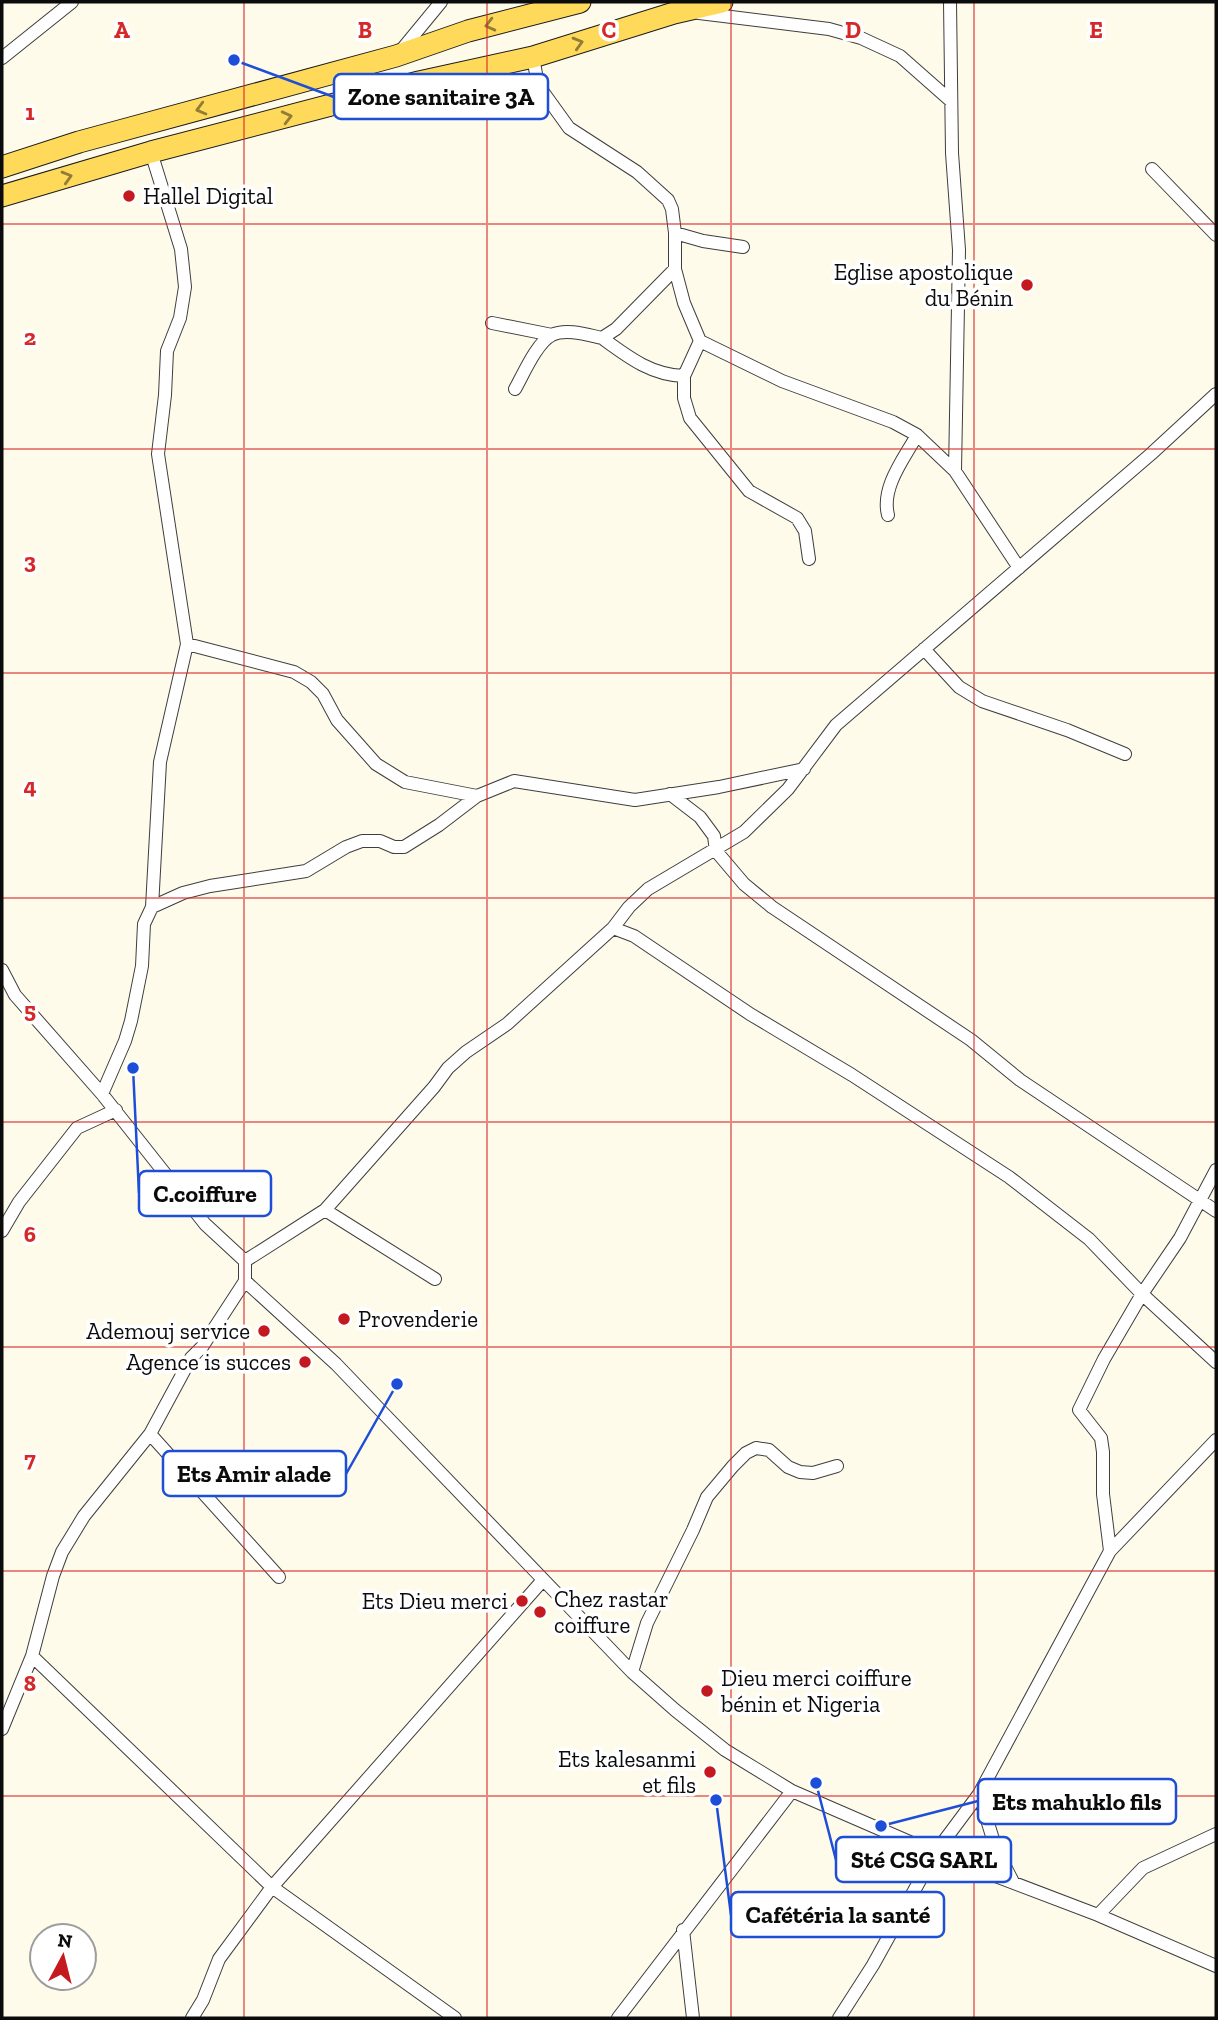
<svg xmlns="http://www.w3.org/2000/svg" width="1218" height="2020" viewBox="0 0 1218 2020" font-family="'Zilla Slab',serif">
<rect width="100%" height="100%" fill="#fffbea"/>
<g fill="none" stroke-linecap="round" stroke-linejoin="round">
<defs>
<path id="minor" d="M 950,2 L 952,153 L 959,250 L 955,471
M 699,13 L 829,29 L 861,38 L 900,56 L 951,101
M 399,53 L 441,2
M 533,57 L 538,85 L 569,128 L 637,172 L 668,200 L 672,209 L 675,233 L 675,269 L 684,303 L 700,341 L 782,381 L 893,422 L 917,435 L 955,471 L 1019,568
M 2,58 L 72,2
M 1152,169 L 1216,235
M 675,233 L 703,241 L 743,247
M 492,323 L 552,335
M 602,338 C 628,357 651,375 684,376
M 700,341 L 684,376 L 684,398 L 690,418 L 749,491 L 797,518 L 805,531 L 809,559
M 515,389 C 523,375 537,342 552,335 C 566,328 588,335 602,338 L 616,329 L 675,269
M 888,515 C 881,487 904,459 917,435
M 187,644 L 294,672 L 311,682 L 323,694 L 337,720 L 376,764 L 405,782 L 477,796
M 924,649 L 959,687 L 982,701 L 1067,730 L 1125,754
M 670,794 L 700,817 L 714,836 L 716,851 L 744,884 L 772,907 L 971,1040 L 1020,1080 L 1216,1211
M 152,907 L 183,893 L 210,886 L 306,871 L 346,847 L 362,841 L 380,841 L 394,847 L 404,847 L 439,825 L 477,796 L 514,781 L 635,800 L 719,787 L 804,769
M 613,928 L 634,936 L 750,1014 L 852,1075 L 1009,1177 L 1089,1239 L 1142,1294 L 1216,1362
M 2,970 L 15,995 L 102,1094 L 205,1224 L 245,1261 L 245,1281 L 336,1364 L 632,1672 L 675,1710 L 725,1750 L 792,1791 L 935,1853 L 1098,1915 L 1216,1966
M 102,1094 L 125,1041 L 131,1021 L 142,966 L 144,924 L 152,907 L 160,762 L 187,644 L 158,454 L 165,395 L 167,351 L 180,318 L 185,287 L 181,249 L 151,152
M 325,1210 L 435,1279
M 2,1231 L 19,1202 L 77,1128 L 116,1110
M 245,1261 L 325,1210 L 434,1087 L 448,1068 L 466,1052 L 507,1024 L 613,928 L 629,907 L 648,889 L 744,832 L 788,789 L 836,725 L 1151,454 L 1216,394
M 150,1434 L 279,1577
M 1110,1551 L 1216,1440
M 32,1656 L 272,1887 L 455,2018
M 632,1672 L 647,1623 L 693,1530 L 707,1497 L 733,1466 L 746,1453 L 756,1448 L 769,1450 L 788,1467 L 800,1472 L 813,1473 L 837,1466
M 2,1729 L 32,1656 L 53,1576 L 62,1552 L 84,1516 L 150,1434 L 191,1358 L 202,1347 L 245,1281
M 979,1794 L 996,1849 L 1013,1882
M 1098,1915 L 1143,1868 L 1216,1834
M 683,1930 L 693,2018
M 192,2018 L 203,2000 L 219,1959 L 272,1887 L 543,1580
M 618,2018 L 792,1791
M 839,2018 L 873,1965 L 935,1853 L 979,1794 L 1110,1551 L 1103,1494 L 1103,1452 L 1101,1438 L 1079,1410 L 1104,1359 L 1142,1294 L 1180,1238 L 1216,1170"/>
<path id="primary" d="M 2,167 L 79,142 L 396,56 L 468,31 L 580,2
M 2,196 L 151,152 L 419,82 L 533,57 L 674,13 L 722,2"/>
</defs>
<use href="#minor" stroke="#3e3e3e" stroke-width="14"/>
<use href="#primary" stroke="#1c1c1c" stroke-width="23"/>
<use href="#minor" stroke="#fff" stroke-width="12"/>
<use href="#primary" stroke="#ffda5a" stroke-width="21"/>
</g>
<defs><path id="oneway-chevron" d="M-2-3.5L2.5 0L-2 3.5" fill="none" stroke-width="1.6" stroke-linecap="round" stroke-linejoin="round" transform="scale(1.75)"/></defs>
<g stroke="#917d36">
<use href="#oneway-chevron" transform="translate(490 25) rotate(166)"/>
<use href="#oneway-chevron" transform="translate(578 43) rotate(-16)"/>
<use href="#oneway-chevron" transform="translate(201 109) rotate(165)"/>
<use href="#oneway-chevron" transform="translate(287 117) rotate(-14)"/>
<use href="#oneway-chevron" transform="translate(67 177) rotate(-16)"/>
</g>
<path fill="none" stroke="#d62828" stroke-width="2" stroke-opacity="0.55" d="M 244,2 L 244,2018M 487,2 L 487,2018M 731,2 L 731,2018M 974,2 L 974,2018M 2,224 L 1216,224M 2,449 L 1216,449M 2,673 L 1216,673M 2,898 L 1216,898M 2,1122 L 1216,1122M 2,1347 L 1216,1347M 2,1571 L 1216,1571M 2,1796 L 1216,1796"/>
<g fill="#c41a1f" stroke="#fff" stroke-width="2.5">
<circle cx="129" cy="196" r="7"/>
<circle cx="1027" cy="285" r="7"/>
<circle cx="344" cy="1319" r="7"/>
<circle cx="264" cy="1331" r="7"/>
<circle cx="305" cy="1362" r="7"/>
<circle cx="522" cy="1601" r="7"/>
<circle cx="540" cy="1612" r="7"/>
<circle cx="707" cy="1691" r="7"/>
<circle cx="710" cy="1772" r="7"/>
</g>
<g text-anchor="middle" dominant-baseline="central" stroke-width="7" stroke-linejoin="round" paint-order="stroke">
<g font-size="23" fill="#0b0b0b" stroke="#fff" text-anchor="end">
<text x="143" y="196" text-anchor="start">Hallel Digital</text>
<text x="1013" y="272">Eglise apostolique<tspan x="1013" dy="26">du Bénin</tspan></text>
<text x="358" y="1319" text-anchor="start">Provenderie</text>
<text x="250" y="1331">Ademouj service</text>
<text x="291" y="1362">Agence is succes</text>
<text x="554" y="1599" text-anchor="start">Chez rastar<tspan x="554" dy="26">coiffure</tspan></text>
<text x="508" y="1601">Ets Dieu merci</text>
<text x="721" y="1678" text-anchor="start">Dieu merci coiffure<tspan x="721" dy="26">bénin et Nigeria</tspan></text>
<text x="696" y="1759">Ets kalesanmi<tspan x="696" dy="26">et fils</tspan></text>
</g>
</g>
<g font-size="23" text-anchor="middle" font-weight="bold" fill="#d62828" stroke="#fff" stroke-width="7" stroke-linejoin="round" paint-order="stroke">
<text x="122" y="38">A</text>
<text x="365" y="38">B</text>
<text x="609" y="38">C</text>
<text x="853" y="38">D</text>
<text x="1096" y="38">E</text>
<text x="30" y="120">1</text>
<text x="30" y="345">2</text>
<text x="30" y="569">3</text>
<text x="30" y="794">4</text>
<text x="30" y="1018">5</text>
<text x="30" y="1242">6</text>
<text x="30" y="1467">7</text>
<text x="30" y="1691">8</text>
</g>
<path fill="none" stroke="#1d4ed8" stroke-width="2.5" d="M234 60L334 97M133 1068L139 1193M397 1384L346 1474M881 1826L978 1801M816 1783L836 1860M716 1800L731 1915"/>
<g fill="#1d4ed8" stroke="#fff" stroke-width="2.5">
<circle cx="234" cy="60" r="7"/>
<circle cx="133" cy="1068" r="7"/>
<circle cx="397" cy="1384" r="7"/>
<circle cx="881" cy="1826" r="7"/>
<circle cx="816" cy="1783" r="7"/>
<circle cx="716" cy="1800" r="7"/>
</g>
<g fill="#fff" stroke="#1d4ed8" stroke-width="2.5">
<rect x="334" y="74" width="214" height="45" rx="7"/>
<rect x="139" y="1171" width="132" height="45" rx="7"/>
<rect x="163" y="1451" width="183" height="45" rx="7"/>
<rect x="978" y="1779" width="198" height="45" rx="7"/>
<rect x="836" y="1837" width="175" height="45" rx="7"/>
<rect x="731" y="1892" width="213" height="45" rx="7"/>
</g>
<g font-size="24" text-anchor="middle" font-weight="bold" fill="#0b0b0b">
<text x="441" y="105">Zone sanitaire 3A</text>
<text x="205" y="1202">C.coiffure</text>
<text x="254" y="1482">Ets Amir alade</text>
<text x="1077" y="1810">Ets mahuklo fils</text>
<text x="924" y="1868">Sté CSG SARL</text>
<text x="838" y="1923">Cafétéria la santé</text>
</g>
<rect width="1218" height="2020" fill="none" stroke="#0b0b0b" stroke-width="7"/>
<g transform="translate(63 1957) rotate(7)"><circle r="33" fill="#ffffff" stroke="#9d9d9d" stroke-width="2"/>
<path d="M0-5L12 26L0 18L-12 26Z" fill="#c41a1f"/>
<text y="-10" font-size="19" font-weight="bold" text-anchor="middle" fill="#0b0b0b">N</text>
</g>
</svg>
